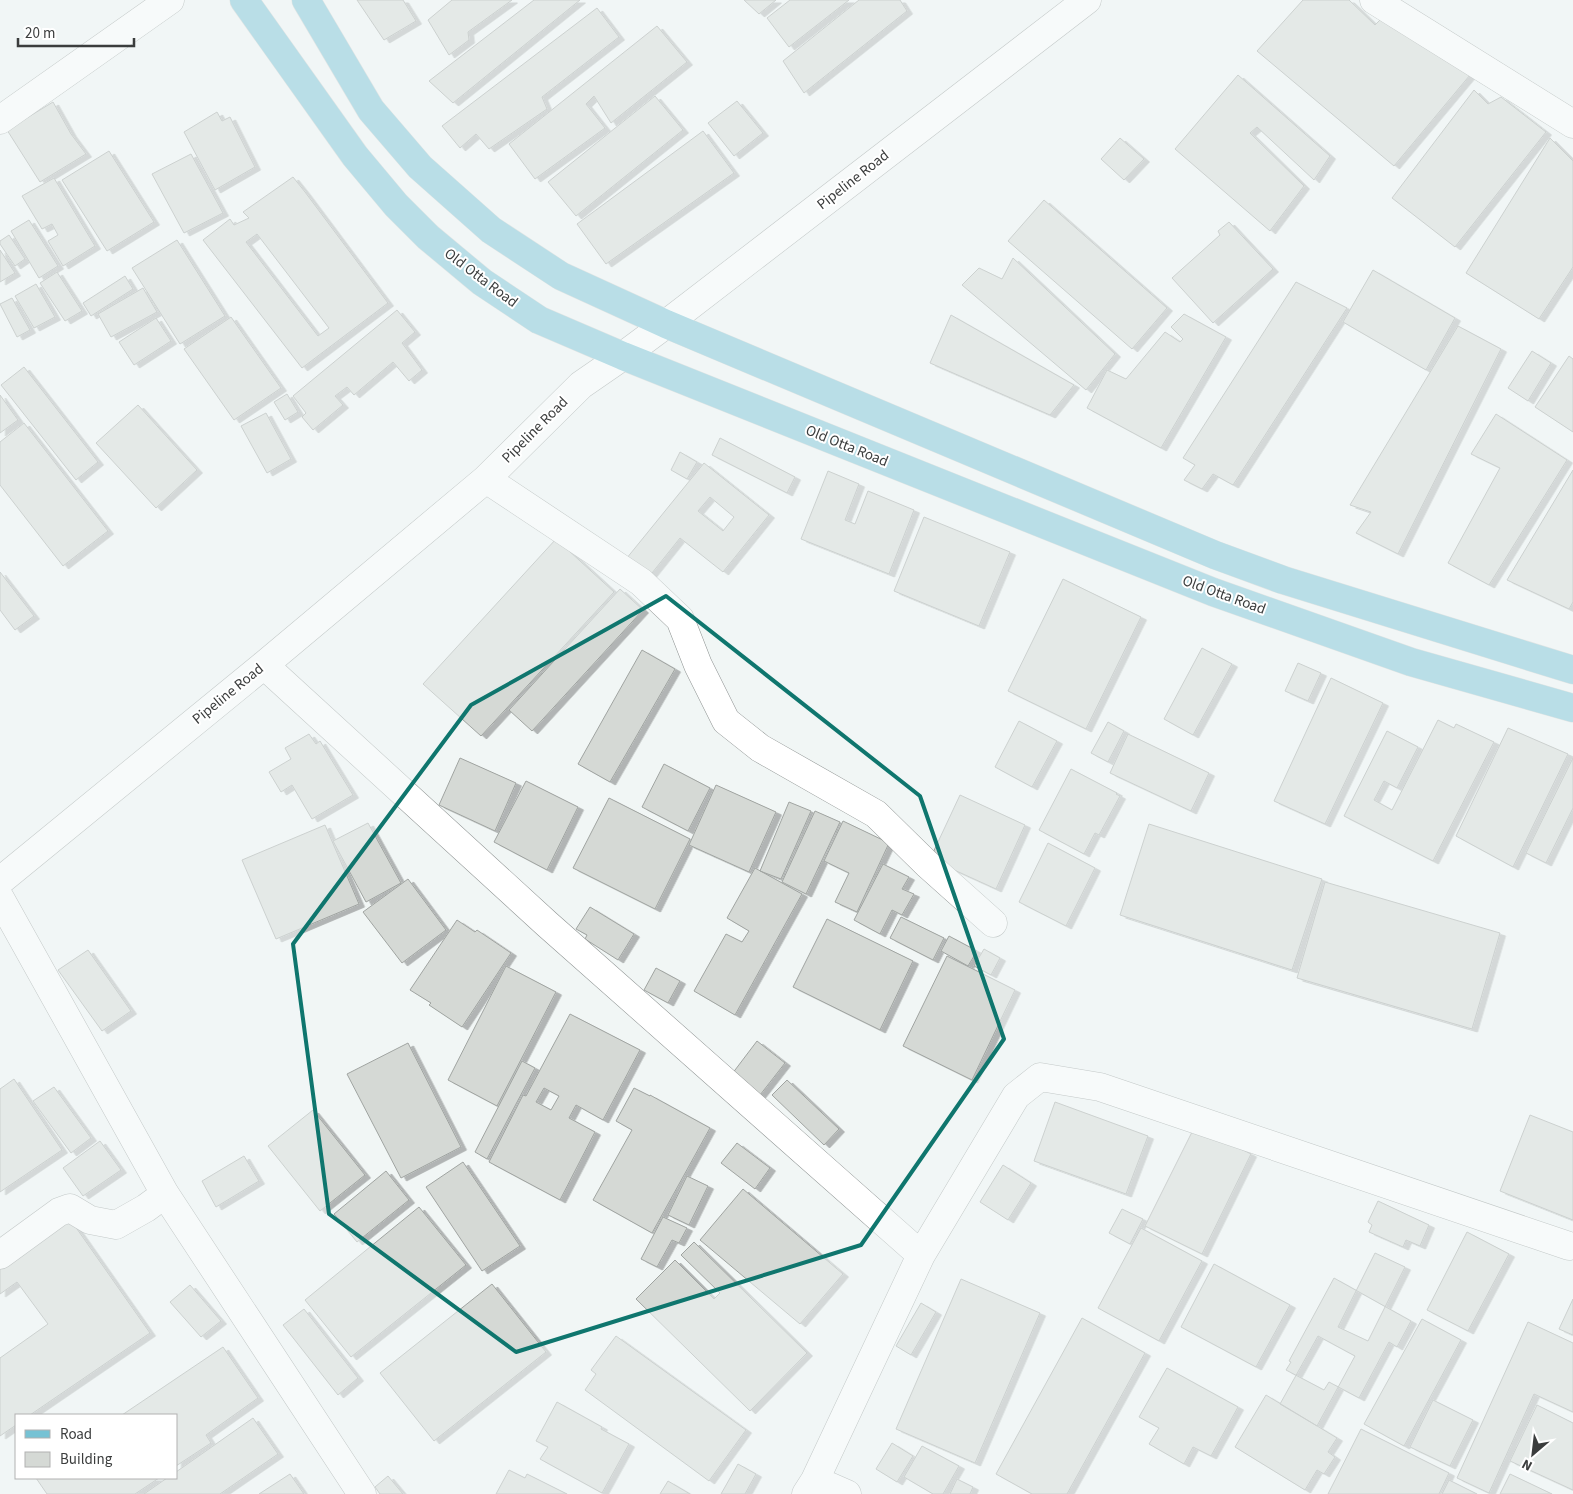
<svg xmlns="http://www.w3.org/2000/svg" width="1573" height="1494" viewBox="0 0 1573 1494" font-family="'Source Sans 3',sans-serif">
<defs>
<filter id="shadow"><feDropShadow dx="5.5" dy="3" stdDeviation="0" flood-color="#0004"/></filter>
</defs>
<rect width="100%" height="100%" fill="#f1f6f5"/>
<path fill="#d5d9d5" stroke="#a0a4a1" fill-rule="evenodd" filter="url(#shadow)" d="M 357,0 L 403,0 L 416,21 L 384,40 Z
M 452,0 L 512,0 L 468,32 L 469,40 L 449,55 L 428,20 Z
M 534,0 L 580,0 L 453,103 L 429,81 Z
M 744,0 L 776,0 L 759,14 Z
M 790,0 L 849,0 L 789,47 L 767,18 Z
M 859,0 L 900,0 L 907,11 L 804,93 L 783,61 Z
M 1303,0 L 1349,0 L 1375,25 L 1387,13 L 1470,75 L 1394,166 L 1257,51 Z
M 597,8 L 619,37 L 542,97 L 547,109 L 489,149 L 476,134 L 460,148 L 442,126 Z
M 657,26 L 687,62 L 611,123 L 594,96 L 586,104 L 605,128 L 535,179 L 509,144 Z
M 1238,75 L 1330,156 L 1314,180 L 1257,127 L 1250,133 L 1304,186 L 1270,231 L 1175,149 Z
M 1474,90 L 1488,104 L 1501,97 L 1546,132 L 1455,247 L 1392,198 Z
M 655,96 L 683,130 L 576,216 L 548,182 Z
M 737,101 L 763,133 L 734,156 L 708,123 Z
M 53,102 L 71,134 L 86,154 L 40,182 L 7,130 Z
M 217,112 L 222,121 L 230,117 L 255,167 L 215,190 L 184,132 Z
M 703,131 L 734,173 L 606,264 L 577,224 Z
M 1120,138 L 1144,159 L 1124,180 L 1101,159 Z
M 1550,138 L 1573,161 L 1573,267 L 1539,319 L 1466,273 Z
M 109,151 L 154,222 L 107,251 L 62,180 Z
M 191,154 L 223,213 L 184,233 L 152,174 Z
M 293,177 L 305,192 L 388,303 L 302,368 L 203,240 L 230,219 L 234,225 L 249,218 L 243,212 ZM 257,234 L 329,328 L 318,336 L 246,242 Z
M 54,178 L 95,246 L 63,266 L 48,241 L 58,235 L 52,224 L 42,229 L 22,196 Z
M 1044,200 L 1167,308 L 1132,349 L 1008,241 Z
M 29,220 L 58,266 L 39,278 L 11,231 Z
M 1229,222 L 1273,269 L 1213,323 L 1172,278 L 1220,235 L 1218,231 Z
M 9,235 L 25,259 L 15,266 L 0,244 L 0,241 Z
M 177,240 L 225,316 L 180,344 L 132,268 Z
M 0,250 L 15,273 L 0,282 Z
M 1013,258 L 1115,354 L 1086,390 L 962,285 L 979,268 L 1002,279 Z
M 1373,270 L 1455,318 L 1426,370 L 1343,322 Z
M 57,272 L 82,311 L 65,321 L 40,283 Z
M 125,276 L 133,289 L 91,316 L 83,303 Z
M 1296,282 L 1347,308 L 1233,485 L 1213,474 L 1202,489 L 1184,480 L 1195,465 L 1183,458 Z
M 36,284 L 55,317 L 34,328 L 15,296 Z
M 143,288 L 157,312 L 111,337 L 98,314 Z
M 12,298 L 30,330 L 17,337 L 0,304 Z
M 397,310 L 415,332 L 402,343 L 422,370 L 409,381 L 393,362 L 354,395 L 347,387 L 335,396 L 343,405 L 313,430 L 302,417 L 306,413 L 293,396 Z
M 1184,314 L 1226,337 L 1161,448 L 1087,408 L 1107,370 L 1126,379 L 1165,332 L 1180,342 L 1183,339 L 1171,327 Z
M 951,315 L 1074,385 L 1050,415 L 930,363 Z
M 231,317 L 281,388 L 234,420 L 184,349 Z
M 156,318 L 171,341 L 134,365 L 119,342 Z
M 1458,326 L 1501,349 L 1398,554 L 1356,533 L 1371,512 L 1350,505 Z
M 1532,351 L 1551,363 L 1528,401 L 1508,388 Z
M 1569,356 L 1573,359 L 1573,432 L 1535,407 Z
M 24,367 L 98,462 L 76,480 L 1,385 Z
M 287,394 L 298,412 L 285,420 L 274,402 Z
M 0,395 L 18,420 L 0,433 Z
M 138,405 L 197,470 L 156,508 L 96,443 Z
M 266,413 L 291,459 L 267,473 L 241,426 Z
M 1496,414 L 1567,460 L 1489,585 L 1448,563 L 1500,468 L 1471,454 Z
M 24,423 L 108,531 L 63,566 L 0,485 L 0,442 Z
M 720,438 L 795,477 L 787,493 L 712,455 Z
M 680,452 L 697,462 L 687,479 L 671,470 Z
M 704,463 L 769,515 L 723,572 L 680,538 L 644,583 L 622,564 ZM 710,497 L 734,517 L 723,531 L 698,511 Z
M 1573,470 L 1573,602 L 1569,609 L 1507,580 Z
M 828,471 L 859,484 L 845,520 L 855,524 L 868,491 L 914,510 L 889,574 L 801,539 Z
M 924,517 L 1010,552 L 979,626 L 894,591 Z
M 556,539 L 614,592 L 481,736 L 423,684 Z
M 0,572 L 34,616 L 15,630 L 0,610 Z
M 1063,579 L 1141,617 L 1086,729 L 1008,691 Z
M 620,589 L 643,610 L 532,731 L 509,710 Z
M 1202,648 L 1232,664 L 1193,735 L 1164,719 Z
M 642,650 L 675,669 L 610,782 L 578,764 Z
M 1298,663 L 1321,673 L 1308,701 L 1285,691 Z
M 1331,678 L 1383,703 L 1325,824 L 1274,801 Z
M 1438,720 L 1454,728 L 1456,724 L 1494,742 L 1433,861 L 1344,816 L 1387,731 L 1418,747 L 1397,788 L 1384,781 L 1374,800 L 1392,810 Z
M 1019,721 L 1057,741 L 1032,787 L 995,767 Z
M 1108,722 L 1124,731 L 1108,762 L 1091,753 Z
M 1508,728 L 1568,754 L 1513,867 L 1456,836 Z
M 309,734 L 316,744 L 320,741 L 353,795 L 312,819 L 292,785 L 281,792 L 269,772 L 291,759 L 285,748 Z
M 1128,734 L 1209,773 L 1191,811 L 1110,773 Z
M 460,758 L 516,783 L 495,831 L 439,805 Z
M 1573,758 L 1573,808 L 1546,863 L 1526,853 Z
M 664,764 L 710,788 L 688,831 L 642,807 Z
M 1071,769 L 1117,793 L 1116,794 L 1120,796 L 1099,835 L 1095,833 L 1084,854 L 1039,830 Z
M 526,781 L 578,807 L 547,870 L 494,842 Z
M 716,785 L 776,812 L 749,872 L 689,845 Z
M 960,795 L 1025,825 L 996,889 L 930,859 Z
M 609,798 L 690,839 L 655,909 L 573,868 Z
M 789,802 L 811,811 L 781,879 L 760,871 Z
M 815,811 L 840,822 L 806,894 L 782,882 Z
M 843,821 L 889,843 L 857,912 L 835,902 L 849,873 L 824,861 Z
M 368,823 L 401,883 L 366,902 L 333,841 Z
M 1149,824 L 1322,879 L 1292,970 L 1120,915 Z
M 325,825 L 359,904 L 276,939 L 242,860 Z
M 1048,843 L 1095,868 L 1066,926 L 1019,902 Z
M 883,864 L 909,877 L 902,889 L 914,894 L 902,915 L 892,910 L 880,934 L 854,920 Z
M 755,868 L 802,894 L 735,1015 L 694,991 L 726,934 L 742,942 L 749,931 L 727,918 Z
M 408,879 L 446,930 L 402,963 L 363,912 Z
M 1325,882 L 1500,933 L 1472,1029 L 1297,978 Z
M 590,907 L 634,934 L 618,960 L 585,939 L 587,935 L 576,929 Z
M 901,917 L 944,938 L 933,960 L 890,938 Z
M 827,919 L 913,961 L 880,1030 L 793,987 Z
M 457,920 L 475,932 L 477,930 L 511,953 L 462,1027 L 429,1005 L 431,1003 L 410,990 Z
M 949,936 L 977,951 L 968,966 L 941,951 Z
M 984,949 L 1000,958 L 991,975 L 974,966 Z
M 88,950 L 131,1011 L 102,1031 L 58,970 Z
M 947,956 L 1015,990 L 972,1080 L 903,1046 Z
M 506,966 L 556,992 L 497,1106 L 448,1080 Z
M 656,968 L 680,981 L 668,1003 L 644,990 Z
M 570,1014 L 640,1050 L 603,1120 L 576,1105 L 569,1118 L 595,1132 L 560,1200 L 489,1162 L 523,1095 L 526,1096 ZM 544,1088 L 559,1096 L 551,1110 L 536,1102 Z
M 757,1041 L 785,1063 L 760,1095 L 732,1074 Z
M 408,1043 L 461,1147 L 401,1178 L 347,1074 Z
M 522,1061 L 535,1068 L 487,1159 L 475,1152 Z
M 14,1079 L 62,1150 L 0,1192 L 0,1089 Z
M 787,1080 L 839,1129 L 824,1145 L 772,1095 Z
M 54,1087 L 91,1138 L 71,1153 L 33,1101 Z
M 634,1088 L 650,1096 L 650,1095 L 710,1128 L 652,1233 L 593,1200 L 632,1130 L 616,1121 Z
M 1055,1102 L 1148,1136 L 1126,1194 L 1034,1161 Z
M 313,1110 L 365,1175 L 320,1211 L 268,1146 Z
M 1530,1115 L 1573,1132 L 1573,1220 L 1500,1191 Z
M 1195,1126 L 1251,1154 L 1202,1254 L 1145,1226 Z
M 100,1141 L 121,1170 L 83,1196 L 63,1168 Z
M 737,1143 L 770,1168 L 755,1189 L 721,1163 Z
M 244,1156 L 259,1181 L 216,1207 L 202,1181 Z
M 463,1162 L 520,1246 L 482,1271 L 426,1187 Z
M 1003,1165 L 1031,1183 L 1008,1220 L 980,1202 Z
M 386,1171 L 409,1200 L 357,1242 L 334,1214 Z
M 687,1176 L 708,1186 L 689,1225 L 668,1215 Z
M 743,1189 L 843,1274 L 800,1324 L 700,1240 Z
M 1378,1201 L 1429,1225 L 1420,1246 L 1406,1240 L 1403,1247 L 1369,1232 L 1372,1225 L 1368,1222 Z
M 419,1207 L 466,1265 L 351,1357 L 305,1300 Z
M 1122,1209 L 1143,1219 L 1130,1244 L 1109,1233 Z
M 663,1217 L 687,1228 L 679,1243 L 672,1240 L 657,1267 L 641,1259 Z
M 70,1219 L 150,1333 L 30,1415 L 16,1415 L 16,1425 L 0,1436 L 0,1358 L 48,1324 L 17,1282 L 0,1294 L 0,1268 Z
M 1141,1228 L 1202,1261 L 1159,1341 L 1098,1308 Z
M 1467,1232 L 1509,1254 L 1468,1331 L 1427,1310 Z
M 694,1242 L 807,1353 L 750,1411 L 636,1299 L 675,1260 L 714,1299 L 720,1293 L 681,1255 Z
M 1375,1253 L 1405,1267 L 1368,1341 L 1338,1327 Z
M 1214,1264 L 1290,1305 L 1256,1367 L 1181,1327 Z
M 1334,1278 L 1411,1321 L 1397,1347 L 1389,1342 L 1359,1398 L 1329,1382 L 1324,1390 L 1286,1370 L 1291,1362 L 1289,1361 Z
M 961,1279 L 1040,1313 L 975,1463 L 896,1429 Z
M 492,1284 L 546,1352 L 434,1441 L 380,1373 Z
M 190,1285 L 221,1321 L 201,1337 L 170,1302 Z
M 1573,1299 L 1573,1335 L 1559,1329 Z
M 921,1303 L 936,1312 L 911,1355 L 896,1346 Z
M 304,1309 L 358,1378 L 338,1395 L 283,1325 Z
M 1082,1318 L 1145,1353 L 1067,1494 L 1032,1494 L 996,1474 Z
M 1422,1319 L 1461,1340 L 1404,1446 L 1364,1424 Z
M 1528,1322 L 1573,1343 L 1573,1412 L 1534,1394 L 1489,1493 L 1457,1478 Z
M 616,1336 L 746,1430 L 709,1481 L 585,1390 L 596,1374 L 591,1370 Z
M 1318,1336 L 1355,1356 L 1317,1426 L 1280,1404 Z
M 223,1347 L 258,1398 L 206,1435 L 211,1443 L 176,1466 L 176,1415 L 122,1415 Z
M 1167,1368 L 1238,1407 L 1211,1456 L 1193,1447 L 1184,1464 L 1149,1444 L 1159,1428 L 1139,1417 Z
M 1266,1395 L 1337,1438 L 1328,1452 L 1335,1457 L 1324,1474 L 1317,1470 L 1305,1490 L 1235,1447 Z
M 1433,1400 L 1473,1420 L 1450,1466 L 1410,1447 Z
M 557,1402 L 602,1427 L 601,1429 L 629,1444 L 602,1493 L 540,1459 L 548,1447 L 536,1441 Z
M 1537,1405 L 1573,1423 L 1573,1490 L 1510,1461 Z
M 253,1418 L 278,1454 L 220,1494 L 144,1494 L 167,1478 L 176,1478 L 176,1472 Z
M 1361,1429 L 1449,1473 L 1439,1494 L 1328,1494 Z
M 892,1443 L 913,1456 L 897,1482 L 876,1469 Z
M 922,1446 L 959,1466 L 943,1494 L 933,1494 L 904,1477 Z
M 738,1464 L 756,1474 L 745,1494 L 721,1494 Z
M 509,1470 L 525,1478 L 527,1474 L 567,1494 L 496,1494 Z
M 290,1474 L 304,1494 L 259,1494 Z
M 1510,1474 L 1552,1494 L 1500,1494 Z
M 388,1476 L 403,1494 L 380,1494 L 375,1487 Z
M 36,1478 L 159,1478 L 135,1494 L 47,1494 Z
M 957,1479 L 973,1487 L 970,1494 L 950,1494 Z
M 1449,1480 L 1477,1494 L 1442,1494 Z
M 668,1481 L 690,1494 L 660,1494 Z"/>
<g fill="none" stroke-linecap="round" stroke-linejoin="round">
<defs>
<path id="minor" d="M 1374,0 L 1573,124
M 0,120 L 170,0
M 486,479 L 641,582 L 680,619 L 698,665 L 726,721 L 760,748 L 876,814 L 927,864 L 993,923
M 264,665 L 547,924 L 921,1255
M 0,881 L 264,665 L 486,479 L 581,385 L 623,356 L 666,324 L 1087,0
M 0,898 L 165,1194 L 362,1494
M 0,1255 L 59,1212 L 70,1208 L 90,1220 L 116,1225 L 146,1208 L 165,1194
M 815,1480 L 847,1494
M 806,1494 L 815,1480 L 921,1255 L 1016,1096 L 1040,1077 L 1100,1087 L 1569,1246"/>
<path id="major" d="M 244,0 L 355,156 L 396,205 L 428,237 L 482,282 L 539,320 L 623,356 L 1213,592 L 1411,662 L 1573,708
M 306,0 L 371,110 L 420,167 L 491,230 L 561,276 L 666,324 L 1215,555 L 1283,580 L 1573,670"/>
</defs>
<use href="#minor" stroke="#8e9392" stroke-width="29"/>
<use href="#major" stroke="#d0d0d0" stroke-width="29"/>
<use href="#minor" stroke="#fff" stroke-width="28"/>
<use href="#major" stroke="#76c2d4" stroke-width="28"/>
</g>
<path d="M0 0H1573V1494H0ZM 666,596 L 920,796 L 1004,1039 L 861,1245 L 516,1352 L 329,1214 L 293,944 L 471,705 Z" fill="#f1f6f5" fill-opacity=".55" fill-rule="evenodd"/>
<path fill="none" stroke="#0f766e" stroke-width="4" stroke-linejoin="round" d="M 666,596 L 920,796 L 1004,1039 L 861,1245 L 516,1352 L 329,1214 L 293,944 L 471,705 Z"/>
<g text-anchor="middle" dominant-baseline="central" stroke-width="4" stroke-linejoin="round" paint-order="stroke">
<g font-size="15" fill="#3b3d3d" stroke="#fff">
<text transform="translate(853 180) rotate(-38)">Pipeline Road</text>
<text transform="translate(481 278) rotate(37)">Old Otta Road</text>
<text transform="translate(535 430) rotate(-45)">Pipeline Road</text>
<text transform="translate(847 446) rotate(22)">Old Otta Road</text>
<text transform="translate(1224 595) rotate(20)">Old Otta Road</text>
<text transform="translate(228 694) rotate(-39)">Pipeline Road</text>
</g>
</g>
<rect x="15" y="1414" width="162" height="65" fill="#ffffff" stroke="#b1b1b1"/>
<rect x="25" y="1430" width="25" height="8" fill="#76c2d4" stroke="#b1b1b1"/>
<text x="60" y="1439" font-size="15" fill="#3b3d3d">Road</text>
<rect x="25" y="1452" width="25" height="15" fill="#d5d9d5" stroke="#b1b1b1"/>
<text x="60" y="1464" font-size="15" fill="#3b3d3d">Building</text>
<g transform="translate(1533 1454) rotate(208)" stroke="#ffffff" stroke-width="4" paint-order="stroke">
<path d="M0-4L9 19L0 12L-9 19Z" fill="#3b3d3d"/>
<text y="-8" font-size="14" font-weight="bold" text-anchor="middle" fill="#3b3d3d">N</text>
</g>
<path d="M18 38v8h116v-8" fill="none" stroke="#3b3d3d" stroke-width="2.5"/>
<text x="25" y="38" font-size="15" fill="#3b3d3d" stroke="#ffffff" stroke-width="4" paint-order="stroke">20 m</text>
</svg>
